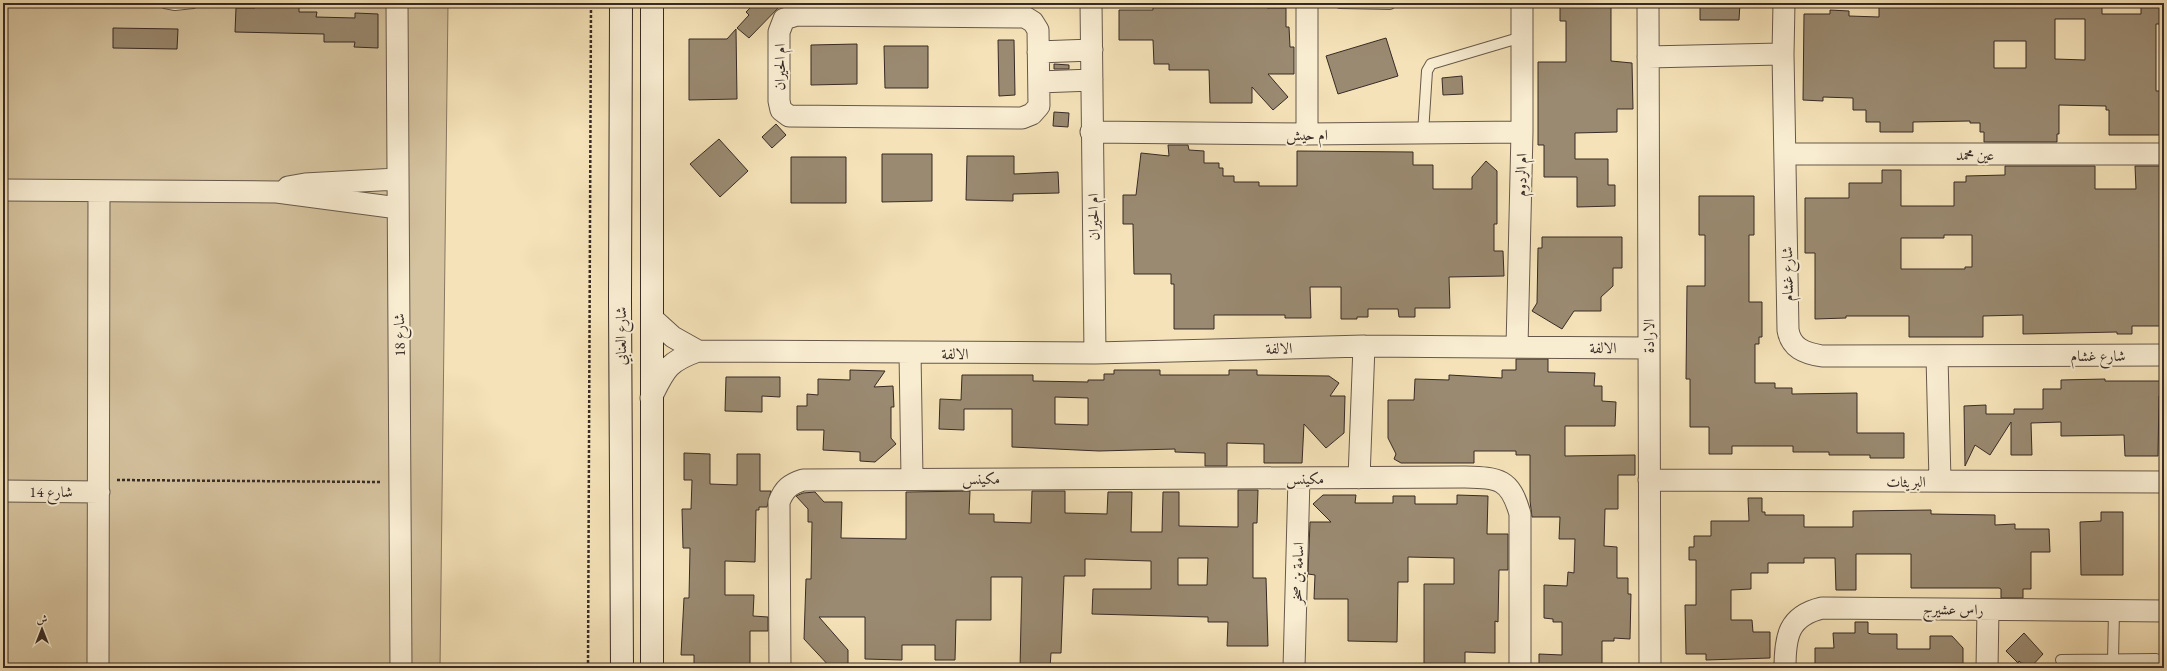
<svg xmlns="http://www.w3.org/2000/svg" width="2167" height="671" viewBox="0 0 2167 671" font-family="'EB Garamond',Amiri,serif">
<rect width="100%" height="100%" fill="#f5e2b8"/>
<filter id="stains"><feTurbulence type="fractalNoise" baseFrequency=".005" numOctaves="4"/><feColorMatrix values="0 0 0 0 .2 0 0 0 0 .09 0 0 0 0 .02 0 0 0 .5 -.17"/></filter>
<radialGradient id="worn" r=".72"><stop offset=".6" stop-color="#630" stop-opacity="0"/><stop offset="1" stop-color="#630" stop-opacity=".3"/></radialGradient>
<path fill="#d5c39f" stroke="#867762" d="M 3,3 L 448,3 L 440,668 L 3,668 Z"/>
<path fill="#9a8a71" stroke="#372b25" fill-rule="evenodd" d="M 255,3 L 299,3 L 299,12 L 317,12 L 316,17 L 355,18 L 355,13 L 378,14 L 378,48 L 354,47 L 355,42 L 324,42 L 324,34 L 235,32 L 236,8 L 255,8 Z
M 755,3 L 783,3 L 749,38 L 737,28 L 749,15 L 746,12 Z
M 1153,3 L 1267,3 L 1267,8 L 1286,8 L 1286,27 L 1289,27 L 1290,47 L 1294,47 L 1294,74 L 1268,74 L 1288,97 L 1273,110 L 1252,87 L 1252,103 L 1210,103 L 1209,70 L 1169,70 L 1169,64 L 1154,64 L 1153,40 L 1119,40 L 1119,10 L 1153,10 Z
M 1560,3 L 1611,3 L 1611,61 L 1632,63 L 1633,109 L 1617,109 L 1617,132 L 1575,133 L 1575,159 L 1608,159 L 1608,185 L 1615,185 L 1615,206 L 1577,207 L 1577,177 L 1544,177 L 1544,145 L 1538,145 L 1538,62 L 1566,62 L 1566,21 L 1560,21 Z
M 1700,3 L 1740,3 L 1739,20 L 1700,20 Z
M 1879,3 L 2102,3 L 2102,14 L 2141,14 L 2141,3 L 2164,3 L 2164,24 L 2156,24 L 2156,91 L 2164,91 L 2163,135 L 2109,135 L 2109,110 L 2106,110 L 2106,106 L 2059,105 L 2059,134 L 2057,134 L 2057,142 L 1984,142 L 1984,132 L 1980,132 L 1980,123 L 1970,123 L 1970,121 L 1913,122 L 1913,132 L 1880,132 L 1880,122 L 1866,122 L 1866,110 L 1853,110 L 1853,98 L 1823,97 L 1823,101 L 1803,100 L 1804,14 L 1830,14 L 1830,10 L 1849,11 L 1849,16 L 1879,17 ZM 2055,19 L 2085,19 L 2085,60 L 2055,59 ZM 1994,41 L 2026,41 L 2026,68 L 1994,68 Z
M 113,28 L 178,29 L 177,49 L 113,48 Z
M 736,29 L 737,99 L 689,100 L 689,39 L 727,39 Z
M 1386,38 L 1398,76 L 1338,94 L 1326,56 Z
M 998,40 L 1014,40 L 1015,95 L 999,96 Z
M 857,44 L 857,84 L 811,85 L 811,45 Z
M 884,46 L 928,46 L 928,88 L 885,88 Z
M 1054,64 L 1069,65 L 1069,69 L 1054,69 Z
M 1462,76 L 1463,94 L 1443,95 L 1442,78 Z
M 1054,112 L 1069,113 L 1068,127 L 1053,126 Z
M 776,124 L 786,135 L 772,148 L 762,137 Z
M 719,139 L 748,171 L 720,197 L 690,164 Z
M 1168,145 L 1188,145 L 1189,150 L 1204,151 L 1204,163 L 1219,163 L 1219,168 L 1223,168 L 1223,176 L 1234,176 L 1234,182 L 1259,182 L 1259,186 L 1297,186 L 1297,151 L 1413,152 L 1413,165 L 1433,165 L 1433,189 L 1472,189 L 1472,177 L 1486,161 L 1497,171 L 1497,224 L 1494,224 L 1494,251 L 1503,251 L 1504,276 L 1449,277 L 1450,308 L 1415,308 L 1415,317 L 1399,317 L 1398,309 L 1368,309 L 1368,317 L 1357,317 L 1357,319 L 1341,319 L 1341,287 L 1310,287 L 1311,318 L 1285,318 L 1285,315 L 1214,315 L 1214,329 L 1174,329 L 1174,284 L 1171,284 L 1171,274 L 1134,274 L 1133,224 L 1123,224 L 1123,195 L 1136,195 L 1141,153 L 1169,156 Z
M 882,154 L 932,154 L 932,201 L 882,202 Z
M 967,156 L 1014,156 L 1014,174 L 1058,172 L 1059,193 L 1013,194 L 1013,201 L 966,200 Z
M 791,157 L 846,157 L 846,203 L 791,203 Z
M 2005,166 L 2095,166 L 2095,189 L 2136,189 L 2135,166 L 2164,166 L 2164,326 L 2132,326 L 2132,334 L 2117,334 L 2117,332 L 2023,334 L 2023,315 L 1983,316 L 1983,337 L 1909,337 L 1909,316 L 1846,316 L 1846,318 L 1815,319 L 1815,253 L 1805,253 L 1805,198 L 1849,198 L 1849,183 L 1882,183 L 1882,170 L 1901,170 L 1901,206 L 1954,206 L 1954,182 L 1966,182 L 1966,176 L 2005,175 ZM 1944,235 L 1972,235 L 1972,267 L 1965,267 L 1965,269 L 1901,269 L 1901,238 L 1944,238 Z
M 1699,196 L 1754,196 L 1754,235 L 1749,235 L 1749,302 L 1762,302 L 1762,337 L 1759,337 L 1759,344 L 1755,344 L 1755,383 L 1775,383 L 1775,388 L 1792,388 L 1792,394 L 1857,393 L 1857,433 L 1904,433 L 1904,458 L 1870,458 L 1870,455 L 1829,455 L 1829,452 L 1793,452 L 1793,446 L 1732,446 L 1732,454 L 1709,454 L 1709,427 L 1690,427 L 1690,379 L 1686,379 L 1687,286 L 1705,286 L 1705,235 L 1699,235 Z
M 1542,237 L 1622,237 L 1622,268 L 1613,268 L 1613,286 L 1601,297 L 1601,311 L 1574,311 L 1562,329 L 1532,311 L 1537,303 L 1538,248 L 1542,248 Z
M 1516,359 L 1548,359 L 1548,372 L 1595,373 L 1594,386 L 1602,386 L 1602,401 L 1616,402 L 1615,426 L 1565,426 L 1565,456 L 1635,455 L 1635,475 L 1618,475 L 1618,509 L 1605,509 L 1604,546 L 1617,547 L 1617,578 L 1628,578 L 1628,594 L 1631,594 L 1630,639 L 1614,638 L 1614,641 L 1602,641 L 1602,667 L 1539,668 L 1539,654 L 1562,655 L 1562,622 L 1553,622 L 1553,619 L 1544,618 L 1544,585 L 1567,586 L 1568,572 L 1574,573 L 1575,539 L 1559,539 L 1560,517 L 1532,517 L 1530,501 L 1530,455 L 1516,455 L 1516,451 L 1474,451 L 1474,463 L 1401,463 L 1394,459 L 1396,454 L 1388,438 L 1388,400 L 1414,400 L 1415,379 L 1449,380 L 1449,375 L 1502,378 L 1502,370 L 1516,370 Z
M 850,370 L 885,371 L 874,387 L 893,386 L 894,407 L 891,407 L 891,438 L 896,444 L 875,462 L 860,461 L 860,452 L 823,450 L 824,430 L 797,430 L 797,406 L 807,406 L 807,394 L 818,395 L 818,379 L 850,380 Z
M 1114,370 L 1160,370 L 1160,375 L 1229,375 L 1229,370 L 1257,370 L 1257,375 L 1329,376 L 1339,383 L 1330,396 L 1345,396 L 1344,433 L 1326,448 L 1304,424 L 1302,463 L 1264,463 L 1264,444 L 1227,443 L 1227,466 L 1205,466 L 1205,453 L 1175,452 L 1175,449 L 1099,451 L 1012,447 L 1012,409 L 964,409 L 964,430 L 939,429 L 940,399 L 961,400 L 962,375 L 1033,375 L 1033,381 L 1088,382 L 1088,380 L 1104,380 L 1104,374 L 1114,374 ZM 1055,397 L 1088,398 L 1088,425 L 1055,424 Z
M 726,377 L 780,377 L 780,397 L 762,396 L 762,412 L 725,411 Z
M 2105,379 L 2105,381 L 2164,381 L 2164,396 L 2159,396 L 2158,456 L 2125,456 L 2124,435 L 2061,436 L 2061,422 L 2031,423 L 2032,455 L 2011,455 L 2011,422 L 1990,455 L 1975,445 L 1965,466 L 1964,406 L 1986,405 L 1986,414 L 2014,414 L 2014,409 L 2043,409 L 2043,389 L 2061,389 L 2061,380 Z
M 684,453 L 710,454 L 710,484 L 737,485 L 737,454 L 760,454 L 760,491 L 771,491 L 767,507 L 759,507 L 759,510 L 756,510 L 755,562 L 725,561 L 725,595 L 754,595 L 753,616 L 768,617 L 768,631 L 750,631 L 750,668 L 694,668 L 694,655 L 681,655 L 684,598 L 689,598 L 690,548 L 683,548 L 682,509 L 691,509 L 692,480 L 684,480 Z
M 1238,490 L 1258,490 L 1257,523 L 1253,523 L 1253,578 L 1266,578 L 1268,646 L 1227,646 L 1228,622 L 1208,622 L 1208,617 L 1092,614 L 1093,589 L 1151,589 L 1151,561 L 1085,559 L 1085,576 L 1064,576 L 1061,653 L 1051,653 L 1050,668 L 1020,668 L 1022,577 L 991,577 L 991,620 L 956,620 L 955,660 L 935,660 L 935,645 L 902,645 L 902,660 L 865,659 L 865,617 L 819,617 L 848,650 L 848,668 L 831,668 L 804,639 L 806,579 L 811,579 L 812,522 L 808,522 L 808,509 L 796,496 L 803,493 L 815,492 L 824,502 L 842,502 L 841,538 L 906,539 L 906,492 L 970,491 L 969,514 L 994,514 L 994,522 L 1031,523 L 1032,491 L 1065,491 L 1065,513 L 1107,514 L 1108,492 L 1132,492 L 1131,532 L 1162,532 L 1163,492 L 1179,492 L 1179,526 L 1238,527 ZM 1178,558 L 1208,558 L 1207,585 L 1178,585 Z
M 1323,495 L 1356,495 L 1355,503 L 1393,503 L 1393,496 L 1415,496 L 1415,504 L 1457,504 L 1457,495 L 1488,496 L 1487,534 L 1508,534 L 1508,570 L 1499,570 L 1498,622 L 1495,621 L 1495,653 L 1465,652 L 1465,668 L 1427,668 L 1427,664 L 1424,664 L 1424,584 L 1454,584 L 1454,558 L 1408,557 L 1408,582 L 1398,582 L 1397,642 L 1348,641 L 1348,599 L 1314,599 L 1315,575 L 1308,574 L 1310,522 L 1331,522 L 1313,504 Z
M 1748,498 L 1762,498 L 1762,512 L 1765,512 L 1765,515 L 1804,515 L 1804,527 L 1853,527 L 1853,511 L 1931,510 L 1931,514 L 1995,515 L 1995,525 L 2015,524 L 2015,529 L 2049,529 L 2050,552 L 2031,552 L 2031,589 L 2023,589 L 2023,598 L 2001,598 L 2001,589 L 1999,588 L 1911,588 L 1911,554 L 1856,554 L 1856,590 L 1836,590 L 1835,558 L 1804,558 L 1804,563 L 1768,563 L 1768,573 L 1751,573 L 1751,589 L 1731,590 L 1731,620 L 1752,620 L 1753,632 L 1770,632 L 1770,658 L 1706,660 L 1706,654 L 1686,654 L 1685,605 L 1696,605 L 1696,560 L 1689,560 L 1689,547 L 1694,547 L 1694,536 L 1711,536 L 1711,521 L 1749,521 Z
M 2101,512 L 2123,512 L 2123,575 L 2081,575 L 2080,522 L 2101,521 Z
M 1855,622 L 1868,622 L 1868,633 L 1871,634 L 1897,634 L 1897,649 L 1930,649 L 1930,636 L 1952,636 L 1963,648 L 1963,668 L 1815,668 L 1815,648 L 1834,648 L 1833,633 L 1855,633 Z
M 2024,633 L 2043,654 L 2030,668 L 2027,668 L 2019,661 L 2018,663 L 2006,651 Z"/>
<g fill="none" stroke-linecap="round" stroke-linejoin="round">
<defs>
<path id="lane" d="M 165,3 L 175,5 L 193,3
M 1340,3 L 1390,4
M 1423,133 L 1427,71 L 1431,64 L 1522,37
M 2061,660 L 2156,659
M 2113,660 L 2114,611"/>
<path id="street" d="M 397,3 L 401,668
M 1091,3 L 1095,353
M 1648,3 L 1650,668
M 1784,3 L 1783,54 L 1788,330 C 1791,348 1804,353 1822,356 L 2164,355
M 797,15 L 1025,17 L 1033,22 L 1038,30 L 1039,106 L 1032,114 L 1022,118 L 789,116 L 781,110 L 779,101 L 779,32 L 784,19 Z
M 1038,52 L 1092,50
M 1648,57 L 1783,54
M 1039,82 L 1092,80
M 1091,132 L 1307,134 L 1522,132
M 1307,134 L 1307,3
M 1786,154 L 2164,154
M 288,187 L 305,184 L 397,179
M 3,190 L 277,192 L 398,208
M 652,318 L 673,337 L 698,351
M 1517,347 L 1522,132 L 1522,3
M 910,352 L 912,478
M 1937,356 L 1940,481
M 651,398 C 665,370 667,362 698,351 L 1095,353 L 1364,346 L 1648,348
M 1359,478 L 1364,346
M 1649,480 L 2164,482
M 3,491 L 99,492
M 98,668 L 99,191
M 780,668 L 779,502 C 784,489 790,484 803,480 L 1464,477 C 1499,478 1510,478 1520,514 L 1520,668
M 1294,668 L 1299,478
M 1785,668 C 1785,637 1788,616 1822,608 L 2164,611
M 1987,668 L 1988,610"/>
<path id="secondary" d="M 621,3 L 620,300 L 622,668
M 652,3 L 652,668"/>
</defs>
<use href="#lane" stroke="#66594a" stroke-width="12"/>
<use href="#street" stroke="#66594a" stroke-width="23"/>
<use href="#secondary" stroke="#372b25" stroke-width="24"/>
<path stroke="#372b25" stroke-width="2.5" stroke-dasharray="3 2" stroke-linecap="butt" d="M 117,480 L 380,482
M 588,668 L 591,3"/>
<use href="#lane" stroke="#f8ecd1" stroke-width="10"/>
<use href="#street" stroke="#f8ecd1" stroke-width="21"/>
<use href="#secondary" stroke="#f8ecd1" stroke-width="22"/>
</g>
<g text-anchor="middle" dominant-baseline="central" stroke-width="4" stroke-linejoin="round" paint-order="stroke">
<g font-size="15" fill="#372b25" stroke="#f8ecd1">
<text transform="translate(779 67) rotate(-90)">ام الحيران</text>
<text x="1307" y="134">ام حيش</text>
<text x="1975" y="154">عين محمد</text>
<text transform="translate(1521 175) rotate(-89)">ام الردوم</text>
<text transform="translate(1093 217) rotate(-91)">ام الحيران</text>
<text transform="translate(1787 274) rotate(-91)">شارع غشام</text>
<text transform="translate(399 335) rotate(-91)">شارع 18</text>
<text transform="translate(620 336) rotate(-90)">شارع العنابي</text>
<text transform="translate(1648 336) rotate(-90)">الارادة</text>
<text x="1603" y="347">الالفة</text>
<text transform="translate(1279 348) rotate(-2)">الالفة</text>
<text x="955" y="353">الالفة</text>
<text x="2098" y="355">شارع غشام</text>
<text x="981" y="478">مكينس</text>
<text x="1305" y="478">مكينس</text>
<text x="1906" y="481">البريثات</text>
<text x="51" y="491">شارع 14</text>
<text transform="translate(1297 573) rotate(-88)">اسامة بن صخر</text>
<text transform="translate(1953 609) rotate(1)">راس عشيرج</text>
</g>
</g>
<rect width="2167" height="671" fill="none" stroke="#f5e2b8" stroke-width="16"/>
<rect x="4" y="4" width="2159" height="663" fill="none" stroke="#372b25" stroke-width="2"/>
<rect x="8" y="8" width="2151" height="655" fill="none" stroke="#372b25"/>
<g transform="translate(42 629)" stroke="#f8ecd1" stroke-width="3" paint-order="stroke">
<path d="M0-3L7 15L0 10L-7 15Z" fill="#372b25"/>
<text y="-6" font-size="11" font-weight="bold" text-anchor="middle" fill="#372b25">ش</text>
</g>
<rect width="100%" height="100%" filter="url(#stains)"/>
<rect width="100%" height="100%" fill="url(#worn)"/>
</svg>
